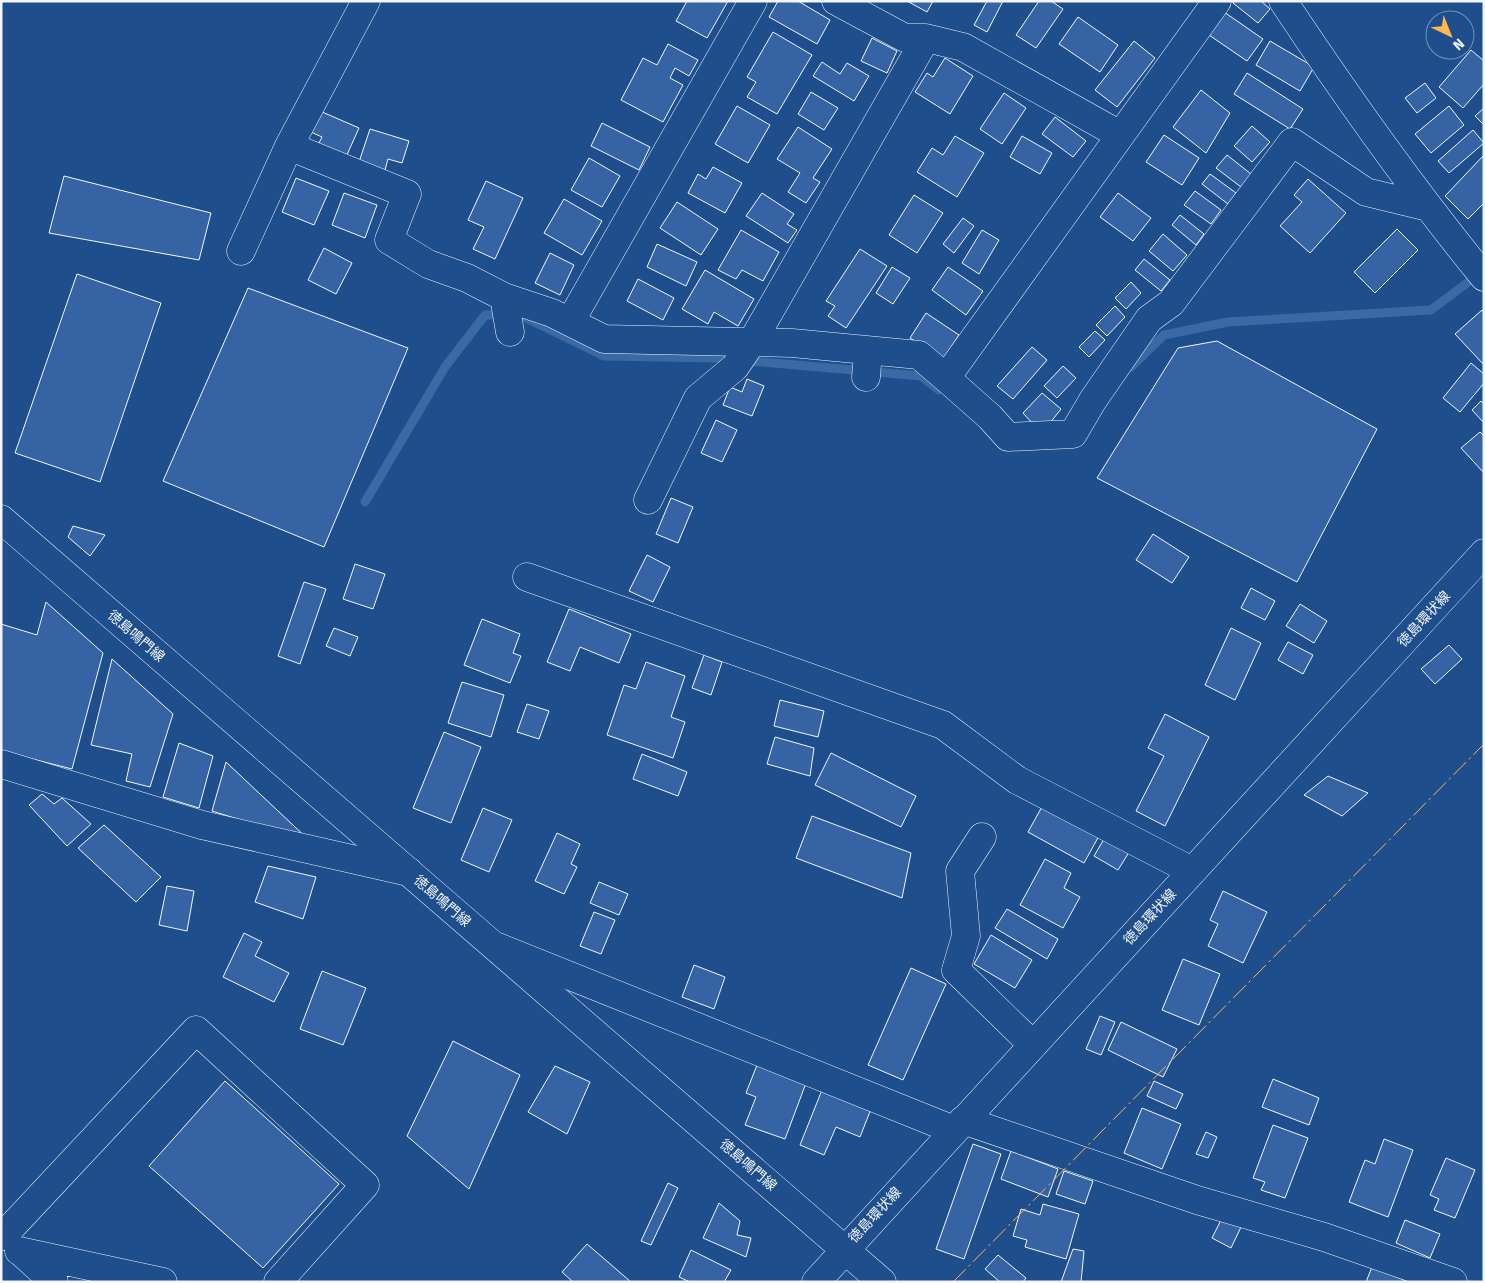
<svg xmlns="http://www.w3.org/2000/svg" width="1485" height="1283" viewBox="0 0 1485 1283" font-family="'Fira Sans','Noto Sans JP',sans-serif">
<rect width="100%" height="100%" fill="#1f4e8c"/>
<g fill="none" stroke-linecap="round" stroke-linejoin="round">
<path stroke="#3b69a3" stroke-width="9" d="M 520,315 L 604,356 L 717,358 L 921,376 L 939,390
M 1131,367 L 1164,335 L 1228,322 L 1431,310 L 1479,274
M 365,502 L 445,367 L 485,315 L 505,315"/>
</g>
<path fill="#3563a3" stroke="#f2f6ff" d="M 687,1 L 728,1 L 707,38 L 676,21 Z
M 778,1 L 798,1 L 830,20 L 817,44 L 769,17 Z
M 907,1 L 933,1 L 927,12 Z
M 987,1 L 1003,1 L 987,32 L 974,25 Z
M 1039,1 L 1051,1 L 1063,9 L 1036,48 L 1016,35 Z
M 1234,1 L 1261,1 L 1270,9 L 1258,23 L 1233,3 Z
M 1224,12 L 1263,39 L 1247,61 L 1209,35 Z
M 1078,17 L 1118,45 L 1100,72 L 1059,44 Z
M 773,32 L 812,55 L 777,114 L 747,97 L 756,82 L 747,77 Z
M 872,38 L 897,51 L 887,73 L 861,61 Z
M 1134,41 L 1155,58 L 1117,107 L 1095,90 Z
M 1270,41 L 1314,67 L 1300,91 L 1256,65 Z
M 668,44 L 698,60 L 689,76 L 675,68 L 670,78 L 683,85 L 663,122 L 621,100 L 643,58 L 657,65 Z
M 1471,50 L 1484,61 L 1484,84 L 1463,108 L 1439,87 Z
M 945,58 L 973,76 L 950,114 L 915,92 L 927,73 L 933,77 Z
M 822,62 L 840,74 L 847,63 L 869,76 L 854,101 L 813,76 Z
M 1247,73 L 1303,109 L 1290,129 L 1234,94 Z
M 1425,83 L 1436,98 L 1417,113 L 1405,98 Z
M 1201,90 L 1230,113 L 1206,153 L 1173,127 Z
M 811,92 L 838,108 L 824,130 L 798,114 Z
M 1004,93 L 1026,108 L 1002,144 L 980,129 Z
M 737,106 L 770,125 L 748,163 L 715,144 Z
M 1449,106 L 1464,125 L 1431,153 L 1415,134 Z
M 1484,108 L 1484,125 L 1475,116 Z
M 320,111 L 359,128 L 346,157 L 318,145 L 322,137 L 311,132 Z
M 1055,117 L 1086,141 L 1073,157 L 1042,134 Z
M 602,123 L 650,147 L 639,170 L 591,146 Z
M 1252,126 L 1270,142 L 1252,162 L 1234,146 Z
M 798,127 L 832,149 L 813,178 L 820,182 L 806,203 L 788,192 L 800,173 L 777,159 Z
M 370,129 L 409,141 L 402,163 L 388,159 L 385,170 L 359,162 Z
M 1473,130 L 1484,143 L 1449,173 L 1438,161 Z
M 1164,135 L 1199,158 L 1182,185 L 1146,162 Z
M 955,136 L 984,153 L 957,197 L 917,172 L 932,148 L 943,155 Z
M 1022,136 L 1052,153 L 1040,174 L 1010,157 Z
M 1227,155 L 1251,174 L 1241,187 L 1216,168 Z
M 1484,155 L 1484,203 L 1468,219 L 1445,196 Z
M 589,158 L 620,176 L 602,207 L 571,190 Z
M 713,167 L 742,183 L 725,213 L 688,193 L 698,174 L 706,179 Z
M 1210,174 L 1236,193 L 1228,204 L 1202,184 Z
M 64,176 L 211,213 L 199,260 L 49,233 Z
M 296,178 L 329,191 L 314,225 L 282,212 Z
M 1308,179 L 1346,213 L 1310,253 L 1280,226 L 1302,202 L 1294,195 Z
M 486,181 L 523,198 L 495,259 L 473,249 L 484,227 L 468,220 Z
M 1195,191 L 1221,210 L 1211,224 L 1184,205 Z
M 344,193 L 377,205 L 365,238 L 332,225 Z
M 762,193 L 794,214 L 787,224 L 797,230 L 788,243 L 746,216 Z
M 1118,193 L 1151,218 L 1133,241 L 1100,217 Z
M 914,195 L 943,213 L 917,253 L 889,235 Z
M 564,199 L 602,221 L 582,255 L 544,233 Z
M 677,202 L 718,229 L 701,255 L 660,228 Z
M 1180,215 L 1204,234 L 1196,245 L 1172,225 Z
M 963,218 L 974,226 L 954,253 L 943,244 Z
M 1397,229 L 1418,250 L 1375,293 L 1354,272 Z
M 741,230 L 779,252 L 763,281 L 742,270 L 736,279 L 718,270 Z
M 982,230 L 999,240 L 979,274 L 962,263 Z
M 1163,234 L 1187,255 L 1173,271 L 1149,251 Z
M 657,244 L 697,262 L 686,286 L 647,267 Z
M 324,248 L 352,263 L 336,294 L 308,280 Z
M 860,249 L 887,266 L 846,328 L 828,316 L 835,306 L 826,301 Z
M 550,253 L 574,265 L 560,295 L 535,283 Z
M 1144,259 L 1170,280 L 1161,291 L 1135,270 Z
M 892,267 L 910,278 L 893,304 L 876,293 Z
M 948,267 L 983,291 L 966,315 L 932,290 Z
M 705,270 L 754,299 L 738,326 L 714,312 L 708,324 L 682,309 Z
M 77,274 L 161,303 L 100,482 L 15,453 Z
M 638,279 L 674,298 L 663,320 L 627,301 Z
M 1131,282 L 1141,293 L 1126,309 L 1115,298 Z
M 248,288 L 408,348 L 324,547 L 163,481 Z
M 1115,306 L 1125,317 L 1107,336 L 1096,325 Z
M 1482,310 L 1484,313 L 1484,365 L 1455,334 Z
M 926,313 L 959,335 L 943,359 L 910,338 Z
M 1095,331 L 1105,340 L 1089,357 L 1079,347 Z
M 1217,341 L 1377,429 L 1297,582 L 1097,478 L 1178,348 Z
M 1032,347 L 1047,360 L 1013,399 L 997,386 Z
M 1471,363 L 1484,374 L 1484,383 L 1460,412 L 1443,398 Z
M 1063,366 L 1076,378 L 1057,398 L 1044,386 Z
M 747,379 L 764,386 L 752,416 L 723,405 L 730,387 L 742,392 Z
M 1042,393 L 1061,409 L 1050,423 L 1035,426 L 1023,413 Z
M 1481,401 L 1484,404 L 1484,423 L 1472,410 Z
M 716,420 L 737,430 L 722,462 L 701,453 Z
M 1480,432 L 1484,436 L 1484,473 L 1461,448 Z
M 671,498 L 693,507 L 678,543 L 656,534 Z
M 73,526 L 105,535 L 90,556 L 68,537 Z
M 1153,534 L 1189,557 L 1172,583 L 1136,560 Z
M 647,555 L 670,567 L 653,602 L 629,591 Z
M 355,564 L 385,574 L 373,609 L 343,599 Z
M 304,582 L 326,589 L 300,664 L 278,656 Z
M 1251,588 L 1275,601 L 1265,620 L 1241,608 Z
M 46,602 L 103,653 L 72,769 L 1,751 L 1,624 L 37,635 Z
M 1300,604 L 1327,621 L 1314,643 L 1286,626 Z
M 569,609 L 631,634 L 619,663 L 580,647 L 570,671 L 547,662 Z
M 482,619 L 520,634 L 513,653 L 521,656 L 510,683 L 464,665 Z
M 334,628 L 358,637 L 350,656 L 326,646 Z
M 1231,628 L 1261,643 L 1235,700 L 1205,685 Z
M 1288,642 L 1313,655 L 1303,674 L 1278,660 Z
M 1449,645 L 1462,659 L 1435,684 L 1421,669 Z
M 704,655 L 722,662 L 711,695 L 692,688 Z
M 112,659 L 173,714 L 150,787 L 126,781 L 132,754 L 91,745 Z
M 646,662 L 685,676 L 671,717 L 685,722 L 673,758 L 607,735 L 624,685 L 636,689 Z
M 462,682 L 504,695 L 491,737 L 448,723 Z
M 780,700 L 824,711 L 818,737 L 774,726 Z
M 527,704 L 549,711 L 539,739 L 517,732 Z
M 1165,714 L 1209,737 L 1165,826 L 1136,811 L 1164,756 L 1148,748 Z
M 444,732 L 481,747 L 451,823 L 413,808 Z
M 775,737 L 814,748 L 810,776 L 767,764 Z
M 179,743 L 213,756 L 199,808 L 163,797 Z
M 831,753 L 916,796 L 901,827 L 815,785 Z
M 642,754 L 687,772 L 678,796 L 633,779 Z
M 226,762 L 311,842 L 212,811 Z
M 1328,776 L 1368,793 L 1342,816 L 1304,795 Z
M 42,794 L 54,804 L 62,798 L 91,824 L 67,846 L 29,805 Z
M 1044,803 L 1100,834 L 1084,863 L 1028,832 Z
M 483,808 L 512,820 L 489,872 L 461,860 Z
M 812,816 L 911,853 L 902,898 L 796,858 Z
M 104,825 L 161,877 L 136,902 L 78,848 Z
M 557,833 L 580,844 L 571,864 L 577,867 L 564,894 L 535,881 Z
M 1107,834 L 1131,849 L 1118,870 L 1094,856 Z
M 1045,859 L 1071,873 L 1064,888 L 1080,897 L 1063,928 L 1020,905 Z
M 268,866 L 316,877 L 303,919 L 255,902 Z
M 599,882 L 628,894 L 619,915 L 590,903 Z
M 167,886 L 194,891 L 187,931 L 159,925 Z
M 1223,891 L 1267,912 L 1243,963 L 1208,946 L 1218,924 L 1210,920 Z
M 1007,909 L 1058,939 L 1047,959 L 995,928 Z
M 594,912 L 615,920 L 601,954 L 580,946 Z
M 244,933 L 262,942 L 255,956 L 289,973 L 274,1002 L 223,977 Z
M 991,935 L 1032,960 L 1015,988 L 974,964 Z
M 1183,959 L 1220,974 L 1199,1025 L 1162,1010 Z
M 694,965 L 725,977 L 714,1009 L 682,997 Z
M 911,968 L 946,984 L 903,1080 L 868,1065 Z
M 322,971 L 366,988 L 343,1045 L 300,1029 Z
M 1100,1016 L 1115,1022 L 1101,1055 L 1086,1049 Z
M 1121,1022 L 1177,1049 L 1163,1077 L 1108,1050 Z
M 453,1041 L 520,1075 L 469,1189 L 407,1136 Z
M 757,1065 L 806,1083 L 785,1139 L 745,1125 L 756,1097 L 746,1093 Z
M 555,1066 L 590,1082 L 567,1134 L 528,1112 Z
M 1273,1079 L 1319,1098 L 1309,1125 L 1262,1107 Z
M 225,1081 L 339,1184 L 263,1268 L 149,1166 Z
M 1154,1081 L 1183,1094 L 1176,1109 L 1147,1096 Z
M 822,1090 L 871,1109 L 860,1137 L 836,1127 L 824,1155 L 800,1145 Z
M 1142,1108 L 1181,1124 L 1162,1169 L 1124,1153 Z
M 1273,1125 L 1308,1138 L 1285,1198 L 1261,1190 L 1265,1182 L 1253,1178 Z
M 1206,1132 L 1217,1137 L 1208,1158 L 1196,1154 Z
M 1384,1139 L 1413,1150 L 1388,1217 L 1349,1202 L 1365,1160 L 1375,1164 Z
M 973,1144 L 1001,1154 L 964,1259 L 936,1249 Z
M 1011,1151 L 1058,1169 L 1048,1197 L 1001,1179 Z
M 1446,1158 L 1475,1170 L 1455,1218 L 1434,1210 L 1439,1199 L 1430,1195 Z
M 1064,1171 L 1093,1181 L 1085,1204 L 1056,1194 Z
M 668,1183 L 678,1188 L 651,1245 L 641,1241 Z
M 719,1203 L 740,1221 L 737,1235 L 751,1238 L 746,1257 L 703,1238 Z
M 1043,1204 L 1079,1214 L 1066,1259 L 1025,1247 L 1027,1240 L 1013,1236 L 1021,1209 L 1040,1215 Z
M 1223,1216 L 1242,1225 L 1231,1248 L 1212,1238 Z
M 1405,1220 L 1440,1234 L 1430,1258 L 1396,1243 Z
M 587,1244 L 631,1282 L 573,1282 L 562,1272 Z
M 1073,1249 L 1084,1251 L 1081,1282 L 1061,1282 Z
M 691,1250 L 731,1270 L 724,1282 L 690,1282 L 679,1277 Z
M 998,1255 L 1026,1278 L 1023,1282 L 1000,1282 L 985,1269 Z
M 1372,1267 L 1409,1282 L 1366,1282 Z"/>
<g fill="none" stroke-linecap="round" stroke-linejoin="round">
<defs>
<path id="minor" d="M 1283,1 C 1346,96 1412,189 1484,277
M 926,38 L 963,47 L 1120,135
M 289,146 L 407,194 L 389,240 L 428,264 L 467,278 L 504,297 L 552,313 L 604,339 L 792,343 L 919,355 L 946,378 L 1217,1
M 241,251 L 289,146 L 366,1
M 504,297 L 510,332
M 570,322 L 753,1
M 866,377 L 868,352
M 946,378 L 990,417 L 1008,437 L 1073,434 L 1093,400 L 1149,319 L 1171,303 L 1292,142 L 1366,192 L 1428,207
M 648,500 L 698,398 L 735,367 L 752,342 L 926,38 L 905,38 L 836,1
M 527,577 L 943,725 L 1017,780 L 1192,871
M 1,764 L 202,825 L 409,872
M 982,837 L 960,871 L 966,936 L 956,970 L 1033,1045
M 498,947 L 954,1130
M 963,1120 L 1197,1200 L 1324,1237 L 1453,1282
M 3,1236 L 196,1030 L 365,1185 L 278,1282
M 19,1251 L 163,1282
M 21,1252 L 54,1282"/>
<path id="major" d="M 1,519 L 882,1282
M 816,1282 L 1484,553"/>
</defs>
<use href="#minor" stroke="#f2f6ff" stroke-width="29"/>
<use href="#major" stroke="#f2f6ff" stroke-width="29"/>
<use href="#minor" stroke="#1f4e8c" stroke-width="28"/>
<use href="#major" stroke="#1f4e8c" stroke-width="28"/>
<path stroke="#ffb74d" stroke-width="1" stroke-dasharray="18 4 2.5 4" stroke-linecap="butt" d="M 953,1282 L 1484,744"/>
</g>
<g text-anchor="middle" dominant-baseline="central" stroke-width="4" stroke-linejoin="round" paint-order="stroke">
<g font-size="14" fill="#f2f6ff" stroke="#1f4e8c">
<text transform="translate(1424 619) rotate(-47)">徳島環状線</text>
<text transform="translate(136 636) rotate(41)">徳島鳴門線</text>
<text transform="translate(442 901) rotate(41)">徳島鳴門線</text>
<text transform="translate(1150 917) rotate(-47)">徳島環状線</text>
<text transform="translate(748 1165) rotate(41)">徳島鳴門線</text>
<text transform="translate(875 1215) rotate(-47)">徳島環状線</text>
</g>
</g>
<rect width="1485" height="1283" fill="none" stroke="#f2f6ff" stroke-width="5"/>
<g transform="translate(1450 35) rotate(137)"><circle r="24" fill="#1f4e8c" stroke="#7391ba"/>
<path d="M0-4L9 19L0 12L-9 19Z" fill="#ffb74d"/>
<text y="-8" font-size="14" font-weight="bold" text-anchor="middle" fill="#f2f6ff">N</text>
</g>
</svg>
